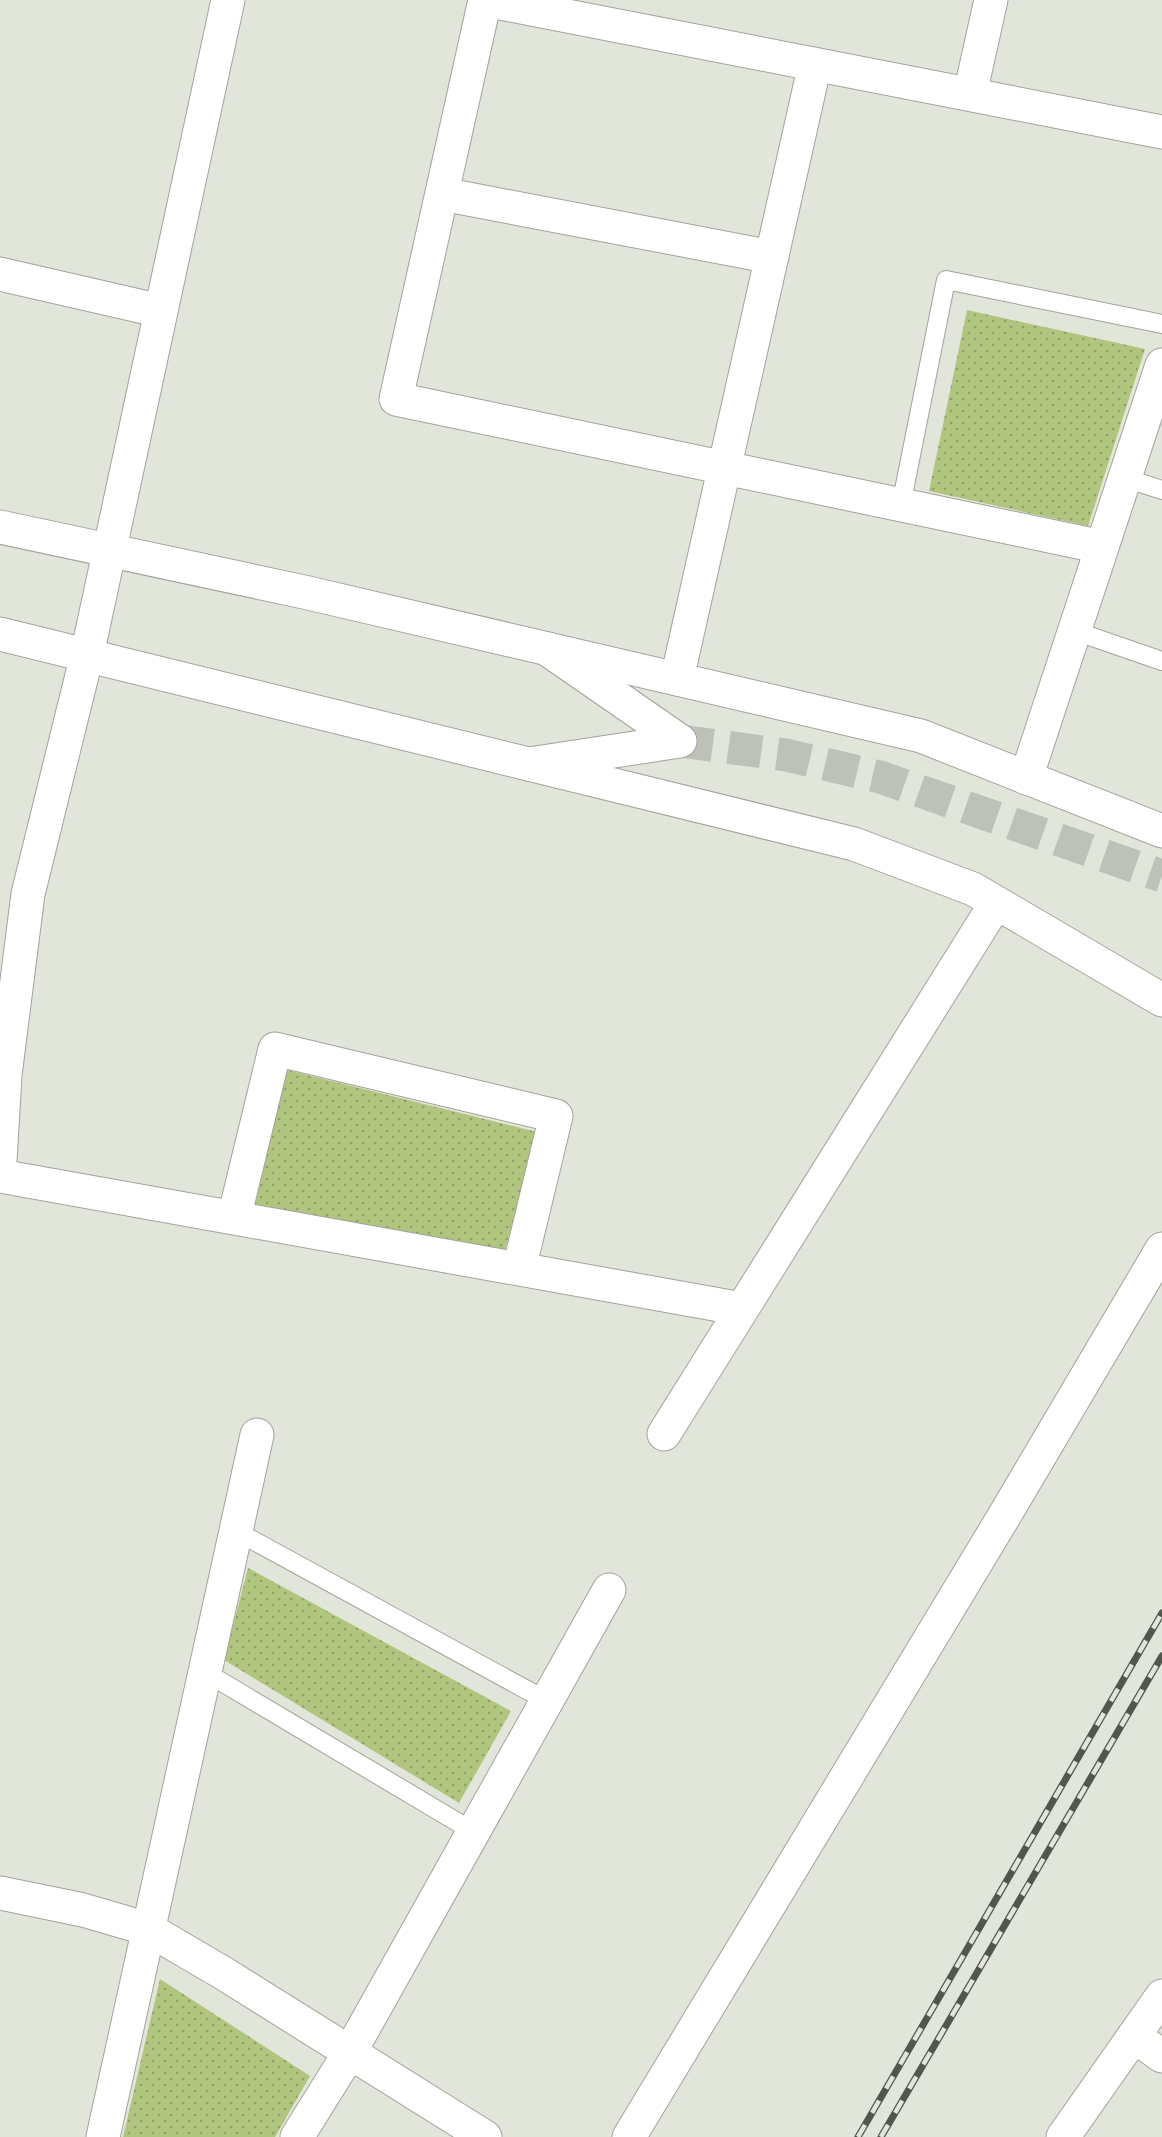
<svg xmlns="http://www.w3.org/2000/svg" width="1162" height="2137" viewBox="0 0 1162 2137" font-family="Raleway,sans-serif">
<defs>
<pattern id="park-dots" width="8" height="8" patternUnits="userSpaceOnUse" patternTransform="scale(1.5)"><rect width="8" height="8" fill="#b0c57d"/><path d="M2 2h.1M6 6h.1" fill="none" stroke="#90a067" stroke-width="1.8" stroke-linecap="round"/></pattern>
</defs>
<rect width="100%" height="100%" fill="#e2e6da"/>
<path fill="url(#park-dots)" d="M 967,310 L 1145,349 L 1088,526 L 929,491 Z
M 287,1070 L 537,1132 L 505,1250 L 255,1205 Z
M 248,1568 L 511,1711 L 459,1803 L 224,1660 Z
M 160,1979 L 310,2076 L 275,2137 L 123,2137 Z"/>
<g fill="none" stroke-linecap="round" stroke-linejoin="round">
<path stroke="#bec1b7" stroke-width="33" stroke-dasharray="33 16" stroke-linecap="butt" d="M 680,741 L 786,755 L 880,777 L 1162,876"/>
<defs>
<path id="lane" d="M 1125,478 L 1162,490
M 901,505 L 946,280 L 1162,324
M 1075,631 L 1162,661
M 236,1531 L 547,1701
M 205,1672 L 474,1832"/>
<path id="street" d="M 485,0 L 396,399 L 1102,547
M 485,0 L 1162,132
M 970,94 L 991,0
M 442,194 L 772,257
M 0,274 L 161,311
M 547,649 L 680,741
M 677,679 L 815,64
M 529,764 L 680,741
M 1026,778 L 1162,365
M 0,1161 L 5,1075 L 28,894 L 87,655 L 228,0
M 0,1176 L 742,1309
M 234,1218 L 275,1049 L 556,1116 L 519,1269
M 664,1434 L 996,903
M 0,1893 L 83,1910 L 148,1929 L 223,1973 L 485,2137
M 1134,2036 L 1162,2056
M 103,2137 L 257,1435
M 297,2137 L 350,2052 L 609,1590"/>
<path id="secondary" d="M 0,527 L 304,592 L 921,736 L 1162,831
M 0,634 L 854,844 L 973,889 L 1162,1000
M 629,2137 L 1003,1518 L 1162,1249
M 1063,2137 L 1162,1996"/>
</defs>
<use href="#lane" stroke="#a0a499" stroke-width="20"/>
<use href="#street" stroke="#a0a499" stroke-width="35"/>
<use href="#secondary" stroke="#a0a499" stroke-width="35"/>
<use href="#lane" stroke="#fff" stroke-width="18"/>
<use href="#street" stroke="#fff" stroke-width="33"/>
<use href="#secondary" stroke="#fff" stroke-width="33"/>
<defs>
<path id="rail" d="M 858,2137 L 1162,1613
M 881,2137 L 1162,1656"/>
</defs>
<use href="#rail" stroke="#53564f" stroke-width="7"/>
<use href="#rail" stroke="#e2e6da" stroke-width="4.5" stroke-dasharray="14" stroke-linecap="butt"/>
</g>
</svg>
